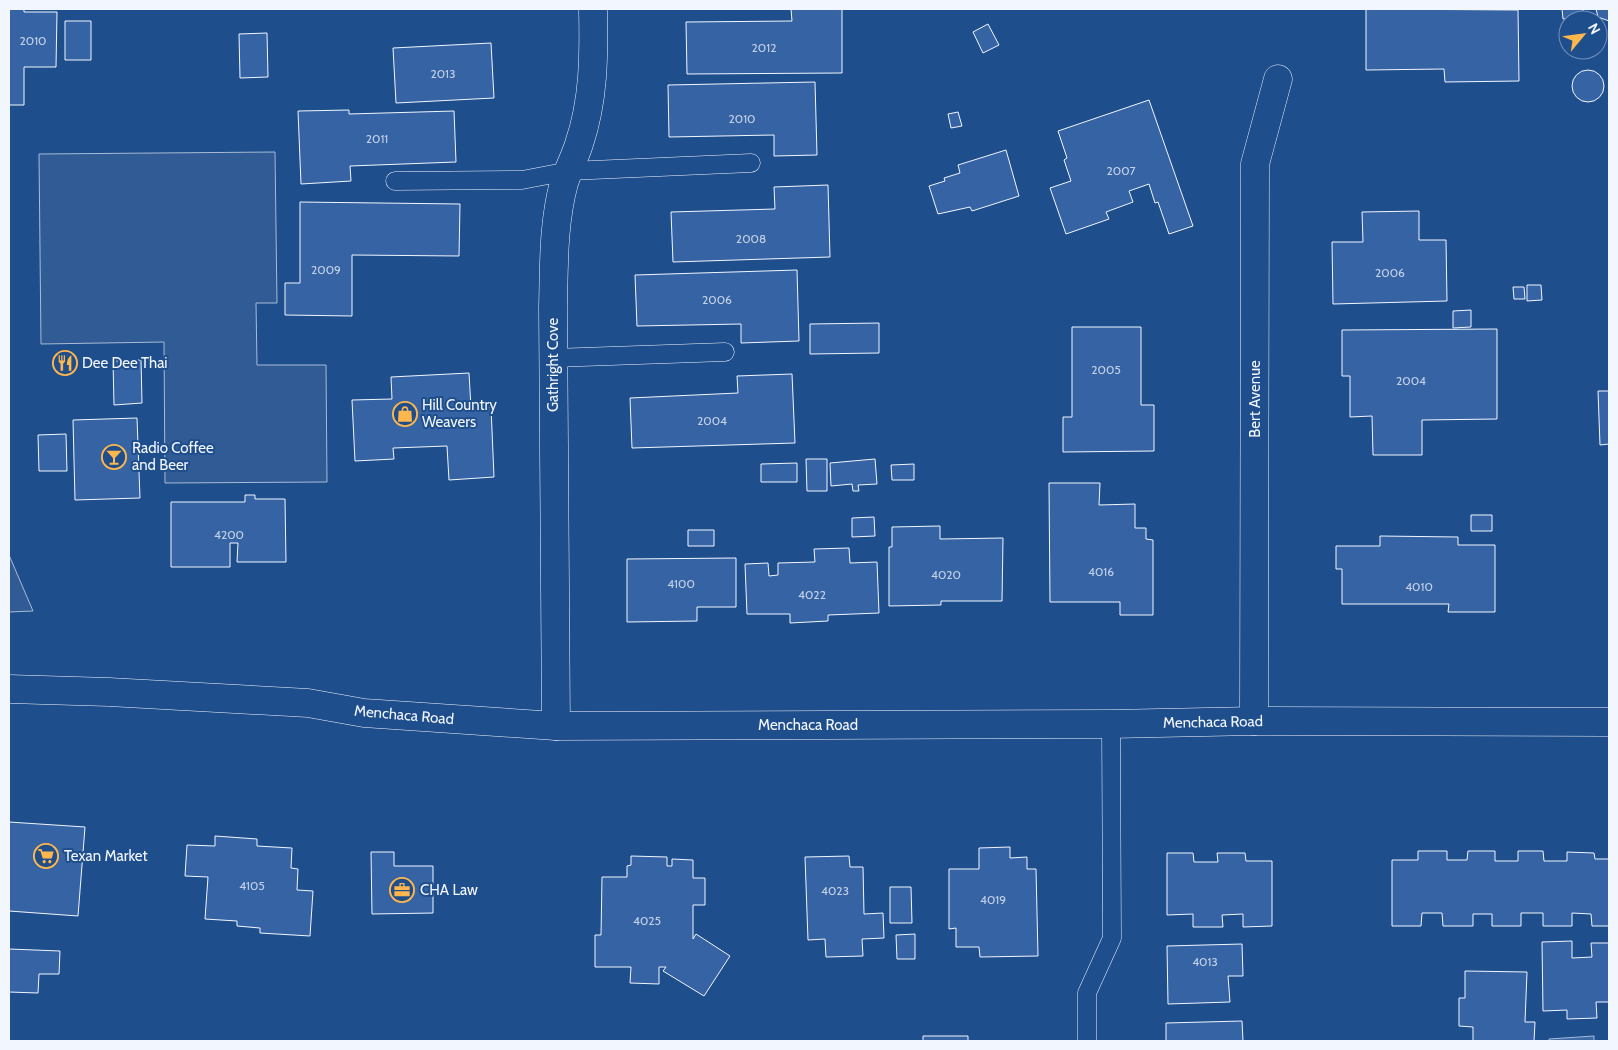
<svg xmlns="http://www.w3.org/2000/svg" width="1618" height="1050" viewBox="0 0 1618 1050" font-family="Cabin,sans-serif">
<rect width="100%" height="100%" fill="#1f4e8c"/>
<path fill="#305b95" stroke="#a8bbd7" d="M 275,152 L 277,303 L 256,303 L 257,365 L 326,365 L 327,482 L 165,483 L 164,342 L 41,344 L 39,154 Z
M 9,555 L 33,611 L 9,612 Z"/>
<path fill="#3b69a3" stroke="#a8bbd7" d="M 1594,1036 L 1594,1041 L 1549,1041 L 1549,1039 Z"/>
<path fill="#3563a3" stroke="#f2f6ff" d="M 9,9 L 24,9 L 24,12 L 57,12 L 56,67 L 24,67 L 24,105 L 9,105 Z
M 791,9 L 842,9 L 842,73 L 687,74 L 686,22 L 792,21 Z
M 1366,9 L 1518,10 L 1519,81 L 1445,82 L 1444,69 L 1366,70 Z
M 1562,9 L 1583,9 L 1583,18 L 1563,19 Z
M 1596,9 L 1609,9 L 1609,21 L 1598,17 Z
M 65,21 L 91,21 L 91,60 L 65,60 Z
M 988,24 L 999,45 L 983,53 L 973,32 Z
M 267,33 L 268,77 L 240,78 L 239,34 Z
M 491,43 L 494,98 L 396,103 L 393,48 Z
M1572 86a16 16 0 1 1 32 0a16 16 0 1 1-32 0Z
M 815,82 L 817,155 L 774,156 L 774,135 L 669,137 L 668,85 Z
M 1149,100 L 1193,226 L 1169,234 L 1158,202 L 1155,203 L 1149,184 L 1129,191 L 1133,202 L 1106,212 L 1109,219 L 1066,234 L 1050,188 L 1071,181 L 1064,160 L 1067,158 L 1058,131 Z
M 349,110 L 349,114 L 454,111 L 456,162 L 350,166 L 351,181 L 301,184 L 298,111 Z
M 958,112 L 962,126 L 951,128 L 948,114 Z
M 1006,150 L 1019,196 L 972,211 L 970,207 L 938,214 L 929,186 L 945,181 L 944,178 L 960,173 L 958,165 Z
M 828,185 L 830,257 L 673,262 L 671,212 L 775,209 L 774,187 Z
M 300,202 L 460,204 L 459,256 L 352,255 L 352,316 L 285,315 L 285,283 L 300,283 Z
M 1419,211 L 1419,240 L 1446,240 L 1447,301 L 1333,304 L 1332,242 L 1363,242 L 1362,212 Z
M 797,270 L 799,341 L 741,343 L 741,324 L 637,326 L 635,275 Z
M 1527,285 L 1541,285 L 1542,300 L 1527,301 Z
M 1513,287 L 1524,287 L 1525,299 L 1514,299 Z
M 1471,310 L 1471,327 L 1453,328 L 1453,311 Z
M 879,323 L 879,353 L 810,354 L 810,324 Z
M 1072,327 L 1141,327 L 1141,405 L 1154,405 L 1154,451 L 1063,452 L 1063,417 L 1072,417 Z
M 1497,329 L 1497,419 L 1422,420 L 1422,455 L 1373,455 L 1372,416 L 1350,417 L 1350,376 L 1342,376 L 1342,330 Z
M 141,360 L 142,403 L 114,405 L 113,361 Z
M 469,373 L 471,408 L 491,407 L 494,477 L 449,480 L 447,446 L 393,448 L 394,459 L 355,461 L 352,400 L 392,399 L 391,377 Z
M 792,374 L 795,443 L 632,448 L 630,398 L 738,393 L 737,376 Z
M 1598,391 L 1609,391 L 1609,444 L 1600,445 Z
M 137,418 L 140,498 L 75,500 L 73,420 Z
M 66,434 L 67,471 L 39,471 L 38,435 Z
M 806,459 L 827,459 L 827,491 L 807,491 Z
M 875,459 L 877,484 L 858,485 L 859,491 L 853,491 L 852,484 L 831,486 L 830,463 Z
M 797,463 L 797,482 L 761,482 L 761,464 Z
M 914,464 L 914,480 L 892,480 L 891,465 Z
M 1049,483 L 1100,483 L 1099,505 L 1135,504 L 1135,528 L 1146,528 L 1146,539 L 1153,540 L 1153,615 L 1120,615 L 1120,602 L 1050,602 Z
M 245,495 L 255,495 L 255,499 L 285,499 L 286,562 L 237,562 L 238,543 L 230,543 L 230,567 L 171,567 L 171,502 L 245,502 Z
M 1471,515 L 1492,515 L 1492,531 L 1471,531 Z
M 874,517 L 875,536 L 852,537 L 852,518 Z
M 940,526 L 940,539 L 1003,538 L 1002,601 L 941,601 L 941,605 L 889,606 L 889,547 L 892,547 L 892,527 Z
M 688,530 L 714,530 L 714,546 L 688,546 Z
M 1380,536 L 1458,537 L 1458,545 L 1495,545 L 1495,612 L 1448,612 L 1449,604 L 1342,604 L 1342,569 L 1336,569 L 1336,546 L 1380,546 Z
M 849,548 L 850,563 L 877,562 L 879,613 L 828,615 L 828,621 L 790,623 L 790,614 L 747,614 L 745,564 L 768,563 L 769,576 L 778,575 L 778,563 L 815,562 L 814,549 Z
M 736,558 L 736,607 L 697,607 L 697,621 L 627,622 L 627,559 Z
M 9,822 L 85,827 L 78,916 L 9,911 Z
M 215,836 L 257,839 L 257,846 L 292,848 L 291,868 L 298,869 L 297,890 L 313,891 L 310,936 L 260,933 L 260,928 L 237,926 L 237,921 L 205,919 L 208,877 L 185,876 L 187,845 L 215,846 Z
M 1010,847 L 1010,858 L 1027,857 L 1027,869 L 1036,869 L 1038,956 L 980,957 L 979,947 L 956,947 L 956,928 L 949,929 L 949,869 L 979,869 L 979,848 Z
M 1418,851 L 1447,851 L 1447,860 L 1467,860 L 1468,851 L 1495,851 L 1495,861 L 1518,861 L 1518,851 L 1543,851 L 1544,861 L 1567,861 L 1567,852 L 1594,853 L 1595,859 L 1609,859 L 1609,926 L 1592,926 L 1591,914 L 1572,913 L 1572,926 L 1543,926 L 1543,913 L 1521,913 L 1521,926 L 1492,926 L 1492,914 L 1473,914 L 1473,926 L 1443,926 L 1442,913 L 1422,913 L 1421,926 L 1392,926 L 1392,860 L 1418,860 Z
M 371,852 L 394,852 L 394,866 L 433,866 L 433,913 L 372,914 Z
M 1167,853 L 1193,853 L 1194,862 L 1218,862 L 1217,853 L 1245,853 L 1246,861 L 1272,861 L 1272,926 L 1243,927 L 1243,914 L 1222,915 L 1223,927 L 1193,927 L 1193,914 L 1167,915 Z
M 631,856 L 667,857 L 667,866 L 672,866 L 672,859 L 693,860 L 693,878 L 705,878 L 705,905 L 693,905 L 693,939 L 696,934 L 730,956 L 704,996 L 663,971 L 666,967 L 659,967 L 659,984 L 630,983 L 631,967 L 595,967 L 595,935 L 601,935 L 602,877 L 627,877 L 627,866 L 631,865 Z
M 849,856 L 850,867 L 863,867 L 864,914 L 883,913 L 884,938 L 862,939 L 863,956 L 826,957 L 825,939 L 808,940 L 805,857 Z
M 890,887 L 911,887 L 912,923 L 890,923 Z
M 915,934 L 915,959 L 897,959 L 896,935 Z
M 1572,941 L 1572,958 L 1592,957 L 1591,943 L 1609,943 L 1609,1002 L 1596,1002 L 1597,1018 L 1567,1019 L 1567,1010 L 1543,1011 L 1542,942 Z
M 1242,944 L 1243,976 L 1228,976 L 1230,1002 L 1168,1004 L 1167,946 Z
M 9,949 L 60,951 L 59,974 L 39,974 L 38,993 L 9,992 Z
M 1465,971 L 1527,972 L 1525,1022 L 1535,1022 L 1534,1041 L 1473,1041 L 1473,1027 L 1459,1026 L 1459,998 L 1465,998 Z
M 1242,1021 L 1243,1041 L 1166,1041 L 1166,1023 Z
M 923,1036 L 968,1036 L 968,1041 L 923,1041 Z"/>
<g fill="none" stroke-linecap="round" stroke-linejoin="round">
<defs>
<path id="service" d="M 395,181 L 522,180 L 569,171 L 751,163
M 553,358 L 725,352
M 1087,1041 L 1087,993 L 1112,938 L 1111,724"/>
<path id="minor" d="M 1254,721 L 1255,164 L 1278,79
M 556,726 L 553,308 C 554,267 553,223 564,183 C 568,170 575,157 579,144 C 594,100 594,55 593,9"/>
<path id="secondary" d="M 9,689 L 109,692 L 308,703 L 364,713 L 556,726 L 1111,724 L 1254,721 L 1609,722"/>
</defs>
<use href="#service" stroke="#f2f6ff" stroke-width="19"/>
<use href="#minor" stroke="#f2f6ff" stroke-width="29"/>
<use href="#secondary" stroke="#f2f6ff" stroke-width="29"/>
<use href="#service" stroke="#1f4e8c" stroke-width="18"/>
<use href="#minor" stroke="#1f4e8c" stroke-width="28"/>
<use href="#secondary" stroke="#1f4e8c" stroke-width="28"/>
</g>
<defs>
<symbol id="restaurant-ring" viewBox="-11 -11 22 22"><circle r="9.5" fill="#1f4e8c" stroke="#ffb74d" stroke-width="1.5"/><path d="M-5-6h1v4h1v-4h1v4h1v-4h1v5L-1.5 .5V6h-2V.5L-5-1ZM5-6V6H3V1.5H1.5Q1.5-4 5-6Z" fill="#ffb74d"/></symbol>
<symbol id="shop-ring" viewBox="-11 -11 22 22"><circle r="9.5" fill="#1f4e8c" stroke="#ffb74d" stroke-width="1.5"/><path d="M-5-2.5h2.3a2.7 3.5 0 0 1 5.4 0H5L5.5 6h-11ZM-1.5-2.5h3a1.5 2.3 0 0 0-3 0Z" fill="#ffb74d"/></symbol>
<symbol id="bar-ring" viewBox="-11 -11 22 22"><circle r="9.5" fill="#1f4e8c" stroke="#ffb74d" stroke-width="1.5"/><path d="M-6-5H6L.8 .8V4.5H3.5V6h-7V4.5H-.8V.8Z" fill="#ffb74d"/></symbol>
<symbol id="supermarket-ring" viewBox="-11 -11 22 22"><circle r="9.5" fill="#1f4e8c" stroke="#ffb74d" stroke-width="1.5"/><path d="M-6-5.5h2.5l.6 2H6L4.5 2H-2.5L-4.4-4H-6ZM-1.5 3.2a1.3 1.3 0 1 0 .1 0ZM3 3.2a1.3 1.3 0 1 0 .1 0Z" fill="#ffb74d"/></symbol>
<symbol id="office-ring" viewBox="-11 -11 22 22"><circle r="9.5" fill="#1f4e8c" stroke="#ffb74d" stroke-width="1.5"/><path d="M-6-3h4V-5.5h4V-3h4V5H-6ZM-1-4.5V-3h2v-1.5ZM-6 0V1H6V0Z" fill="#ffb74d"/></symbol>
</defs>
<g fill-rule="evenodd">
<use href="#restaurant-ring" x="51" y="349" width="28" height="28"/>
<use href="#shop-ring" x="391" y="400" width="28" height="28"/>
<use href="#bar-ring" x="100" y="443" width="28" height="28"/>
<use href="#supermarket-ring" x="32" y="842" width="28" height="28"/>
<use href="#office-ring" x="388" y="876" width="28" height="28"/>
</g>
<g text-anchor="middle" dominant-baseline="central" stroke-width="4" stroke-linejoin="round" paint-order="stroke">
<g font-size="12" fill="#c3d1e8">
<text x="33" y="40">2010</text>
<text x="764" y="47">2012</text>
<text x="443" y="73">2013</text>
<text x="742" y="118">2010</text>
<text x="377" y="138">2011</text>
<text x="1121" y="170">2007</text>
<text x="751" y="238">2008</text>
<text x="326" y="269">2009</text>
<text x="1390" y="272">2006</text>
<text x="717" y="299">2006</text>
<text x="1106" y="369">2005</text>
<text x="1411" y="380">2004</text>
<text x="712" y="420">2004</text>
<text x="229" y="534">4200</text>
<text x="1101" y="571">4016</text>
<text x="946" y="574">4020</text>
<text x="681" y="583">4100</text>
<text x="1419" y="586">4010</text>
<text x="812" y="594">4022</text>
<text x="252" y="885">4105</text>
<text x="835" y="890">4023</text>
<text x="993" y="899">4019</text>
<text x="647" y="920">4025</text>
<text x="1205" y="961">4013</text>
</g>
<g font-size="15" fill="#f2f6ff" stroke="#1f4e8c" text-anchor="start">
<text x="82" y="363">Dee Dee Thai</text>
<text x="422" y="405">Hill Country<tspan x="422" dy="17">Weavers</tspan></text>
<text x="132" y="448">Radio Coffee<tspan x="132" dy="17">and Beer</tspan></text>
<text x="64" y="856">Texan Market</text>
<text x="420" y="890">CHA Law</text>
</g>
<g font-size="15" fill="#f2f6ff" stroke="#1f4e8c">
<text transform="translate(553 365) rotate(-90)">Gathright Cove</text>
<text transform="translate(1255 399) rotate(-90)">Bert Avenue</text>
<text transform="translate(404 715) rotate(5)">Menchaca Road</text>
<text transform="translate(1213 722) rotate(-1)">Menchaca Road</text>
<text x="808" y="725">Menchaca Road</text>
</g>
</g>
<rect width="1618" height="1050" fill="none" stroke="#f2f6ff" stroke-width="20"/>
<g transform="translate(1583 35) rotate(61)"><circle r="24" fill="#1f4e8c" stroke="#7391ba"/>
<path d="M0-4L9 19L0 12L-9 19Z" fill="#ffb74d"/>
<text y="-8" font-size="14" font-weight="bold" text-anchor="middle" fill="#f2f6ff">N</text>
</g>
</svg>
